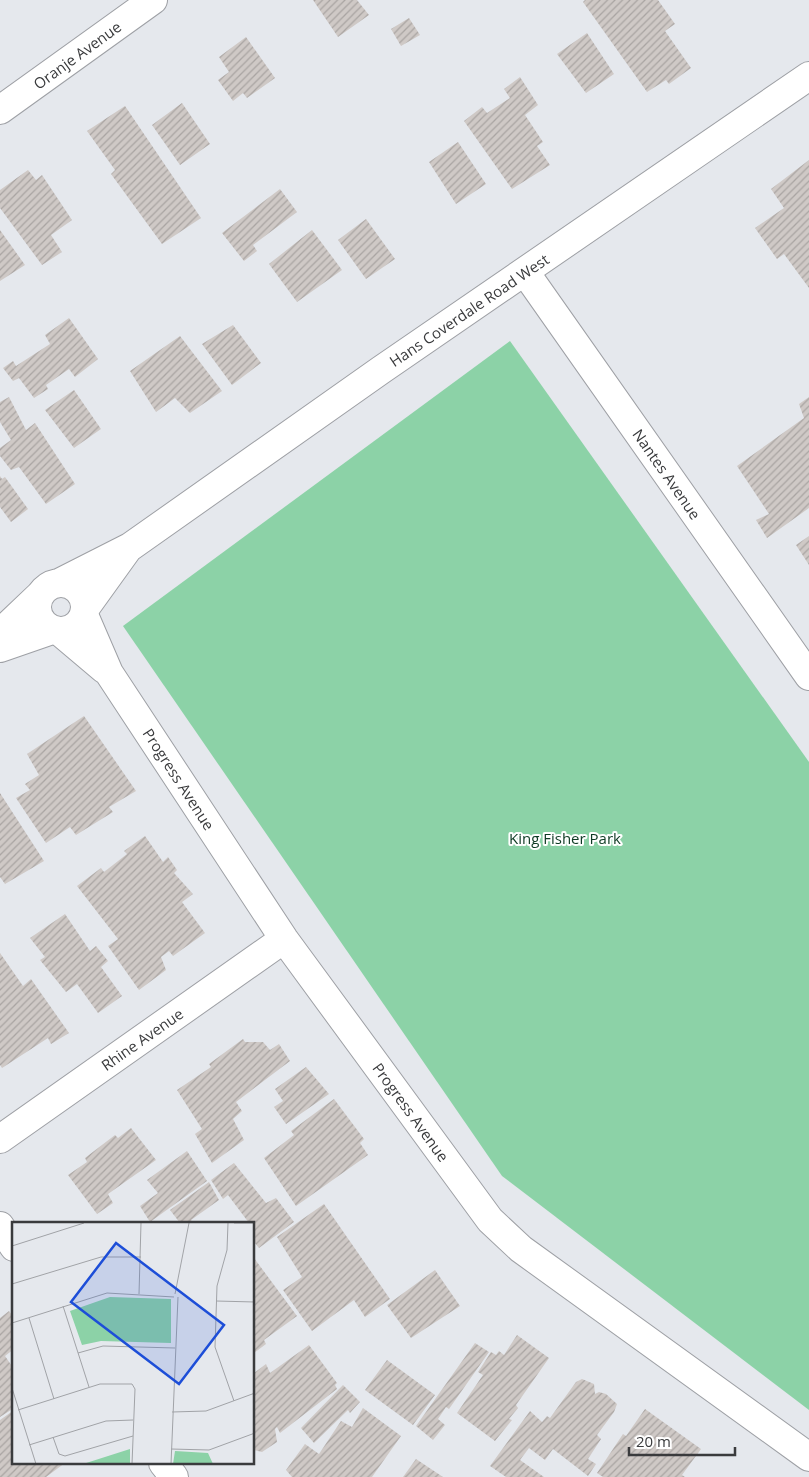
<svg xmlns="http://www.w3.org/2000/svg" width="809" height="1477" viewBox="0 0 809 1477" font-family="'Open Sans',sans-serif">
<defs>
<pattern id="building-hatch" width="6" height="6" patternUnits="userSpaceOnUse" patternTransform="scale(1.25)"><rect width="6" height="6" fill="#cfc9c6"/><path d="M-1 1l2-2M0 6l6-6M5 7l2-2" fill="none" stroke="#a9a4a2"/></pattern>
</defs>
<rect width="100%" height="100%" fill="#e5e8ed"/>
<path fill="#8cd2a7" d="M 510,341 L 809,762 L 809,1410 L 502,1176 L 123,626 Z"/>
<path fill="url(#building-hatch)" d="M 313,0 L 357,0 L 369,15 L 338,37 Z
M 585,0 L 658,0 L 675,24 L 665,31 L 691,68 L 669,84 L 666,80 L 647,92 L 583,2 Z
M 409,18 L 420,35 L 401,46 L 391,29 Z
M 587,33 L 614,74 L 586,93 L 557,54 Z
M 246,37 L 275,78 L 247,98 L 243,93 L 233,101 L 218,80 L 229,72 L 219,57 Z
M 520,77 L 538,105 L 525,115 L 543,142 L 537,146 L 550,165 L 512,189 L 464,121 L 482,107 L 487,113 L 510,98 L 504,89 Z
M 182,103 L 210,144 L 180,165 L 152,125 Z
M 125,106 L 201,218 L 162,244 L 111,174 L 115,170 L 87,131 Z
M 458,142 L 486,184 L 456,204 L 429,162 Z
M 809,160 L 809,288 L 784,254 L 777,259 L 755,228 L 784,208 L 771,189 Z
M 28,170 L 36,180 L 42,175 L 72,220 L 51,235 L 62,252 L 42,265 L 0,208 L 0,190 Z
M 280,189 L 297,212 L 253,245 L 257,251 L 244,261 L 222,233 Z
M 366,219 L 395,259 L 366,279 L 338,240 Z
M 0,230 L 25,265 L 0,281 Z
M 312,230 L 342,270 L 297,302 L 269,264 Z
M 69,318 L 98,359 L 75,377 L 69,369 L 46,385 L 48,389 L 34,398 L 19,378 L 13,381 L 3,368 L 13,361 L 16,366 L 50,344 L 45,335 Z
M 233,325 L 261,363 L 232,385 L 202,344 Z
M 180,336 L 222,391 L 190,413 L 175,398 L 156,412 L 130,371 Z
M 74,390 L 101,429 L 74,448 L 45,410 Z
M 9,397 L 26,430 L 35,423 L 75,484 L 46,504 L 19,467 L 11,470 L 0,456 L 0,448 L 11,440 L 0,422 L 0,402 Z
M 809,397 L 809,508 L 767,538 L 756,520 L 769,514 L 737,466 L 804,418 L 799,404 Z
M 0,476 L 2,479 L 5,477 L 28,509 L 11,522 L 0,507 Z
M 809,536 L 809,565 L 796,545 Z
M 84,716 L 136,791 L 109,807 L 113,812 L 76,835 L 70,827 L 46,843 L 16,798 L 30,790 L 25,784 L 39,775 L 27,754 Z
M 0,793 L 44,861 L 5,884 L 0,877 Z
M 145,836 L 163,862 L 168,857 L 177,870 L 174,873 L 193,894 L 182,902 L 205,933 L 173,956 L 169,951 L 161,957 L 166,970 L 139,990 L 108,946 L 118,939 L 77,886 L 101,868 L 104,872 L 127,854 L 124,851 Z
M 65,914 L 90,951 L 96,946 L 108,961 L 101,967 L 122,996 L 98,1013 L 77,984 L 66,992 L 40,960 L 45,957 L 30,938 Z
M 0,953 L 23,986 L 31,979 L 69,1033 L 51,1044 L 48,1038 L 2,1068 L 0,1065 Z
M 243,1039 L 245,1042 L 263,1042 L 270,1050 L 279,1044 L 290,1061 L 236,1102 L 242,1111 L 233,1119 L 244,1140 L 212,1163 L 195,1134 L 202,1129 L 177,1090 L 211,1067 L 209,1064 Z
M 306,1067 L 329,1094 L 286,1124 L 274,1107 L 283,1101 L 275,1089 Z
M 334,1099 L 364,1139 L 360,1143 L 368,1155 L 296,1206 L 264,1158 L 294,1135 L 291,1131 Z
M 131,1128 L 156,1160 L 108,1194 L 113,1203 L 97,1214 L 68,1175 L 87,1162 L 85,1158 L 115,1135 L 118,1138 Z
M 187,1151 L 207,1181 L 150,1222 L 140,1206 L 158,1193 L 147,1180 Z
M 234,1163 L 266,1203 L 276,1198 L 294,1222 L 259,1248 L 254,1242 L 254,1223 L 249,1223 L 228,1195 L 223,1199 L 211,1180 Z
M 209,1182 L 219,1200 L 191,1220 L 193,1223 L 180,1223 L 170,1210 Z
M 324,1204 L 390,1299 L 365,1317 L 354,1300 L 312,1331 L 283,1290 L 302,1277 L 277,1237 Z
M 254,1258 L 297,1316 L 264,1340 L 266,1344 L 254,1353 Z
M 435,1270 L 460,1306 L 411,1338 L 387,1305 Z
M 9,1311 L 14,1318 L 14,1349 L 5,1356 L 14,1369 L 14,1408 L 0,1417 L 0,1318 Z
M 517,1335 L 549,1358 L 516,1405 L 518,1408 L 509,1419 L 512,1420 L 495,1441 L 457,1413 L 483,1375 L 478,1372 L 491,1352 L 496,1355 L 499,1351 L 504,1355 Z
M 475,1343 L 489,1352 L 449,1409 L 446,1407 L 438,1419 L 445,1425 L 433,1440 L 416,1426 Z
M 309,1345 L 337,1383 L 335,1385 L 337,1389 L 280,1433 L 277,1427 L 275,1429 L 277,1442 L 262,1452 L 254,1450 L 254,1373 L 266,1364 L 270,1373 Z
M 387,1360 L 435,1395 L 413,1425 L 365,1390 Z
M 582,1379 L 594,1384 L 595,1394 L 599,1392 L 606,1394 L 617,1404 L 614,1412 L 597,1435 L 601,1439 L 588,1459 L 596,1464 L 588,1476 L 553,1449 L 545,1460 L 529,1448 L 520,1460 L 544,1477 L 506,1477 L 490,1466 L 530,1411 L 542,1422 L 547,1416 L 550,1418 L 576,1382 Z
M 343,1385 L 360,1402 L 350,1413 L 348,1410 L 314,1443 L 301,1428 Z
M 363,1408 L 401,1436 L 372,1477 L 292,1477 L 286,1470 L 305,1444 L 319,1454 L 341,1421 L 352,1427 Z
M 645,1409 L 701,1449 L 682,1475 L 685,1477 L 603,1477 L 597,1473 L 623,1434 L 626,1436 Z
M 14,1410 L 14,1463 L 65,1463 L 46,1477 L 0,1477 L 0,1420 Z
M 416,1459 L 443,1477 L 403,1477 Z"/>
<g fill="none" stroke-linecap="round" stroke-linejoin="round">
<defs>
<path id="street" d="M 0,110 L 153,0
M 525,272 L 809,676
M 84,615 L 109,673 L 284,939 L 490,1220 L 521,1249 L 809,1457
M 59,631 L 104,669
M 0,1139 L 284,939
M 0,1226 L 14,1247
M 163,1463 L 174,1477"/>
<path id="secondary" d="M37 607a24 24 0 1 1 48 0a24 24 0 1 1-48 0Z
M 59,583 L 130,547 L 381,370 L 809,76
M 86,607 L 127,550
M 0,633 L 40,595
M 0,648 L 52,630"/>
</defs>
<use href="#street" stroke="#9ea0a5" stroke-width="30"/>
<use href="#secondary" stroke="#9ea0a5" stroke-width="30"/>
<use href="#street" stroke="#fff" stroke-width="28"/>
<use href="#secondary" stroke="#fff" stroke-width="28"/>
</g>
<g text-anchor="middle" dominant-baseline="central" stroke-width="4" stroke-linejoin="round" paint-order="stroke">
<g font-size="15" fill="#3a3b3d" stroke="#fff">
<text transform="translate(77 55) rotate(-36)">Oranje Avenue</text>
<text transform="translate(469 310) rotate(-34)">Hans Coverdale Road West</text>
<text transform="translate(667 474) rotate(55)">Nantes Avenue</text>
<text transform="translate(179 779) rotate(57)">Progress Avenue</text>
<text transform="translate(142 1039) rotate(-35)">Rhine Avenue</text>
<text transform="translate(411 1112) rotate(54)">Progress Avenue</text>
</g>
<g font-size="15" fill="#0d3a23" stroke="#fff">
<text x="565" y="838">King Fisher Park</text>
</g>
</g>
<g transform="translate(12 1222)">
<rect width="242" height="242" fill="#e5e8ed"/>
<path d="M 98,75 L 159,77 L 159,121 L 89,119 L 70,123 L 58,89 ZM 118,227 L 118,242 L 71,242 ZM 163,229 L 196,231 L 201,242 L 161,242 Z" fill="#8cd2a7"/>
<path fill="none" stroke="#a1a3a7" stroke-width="1" d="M 216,1 L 215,28 L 205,64 L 203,125 L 222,179M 222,1 L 243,1M 0,24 L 72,1M 0,62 L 89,35 L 129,35M 127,72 L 129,1M 163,72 L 177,1M 204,79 L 243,80M 51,84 L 77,165M 17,96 L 42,177M 0,101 L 95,71 L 162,75M 66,131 L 91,124 L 163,126M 0,166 L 24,242M 6,188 L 88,162 L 120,162 L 123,167 L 120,242M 160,190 L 194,189 L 243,171M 41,215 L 47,232 L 53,234 L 121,214M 17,223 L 94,199 L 121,198M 159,227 L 197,228 L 243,211M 159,242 L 166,75"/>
<path fill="#1d4ed8" fill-opacity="0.15" stroke="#1d4ed8" stroke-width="2.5" d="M 104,21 L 212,103 L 167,162 L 59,80 Z"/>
<rect width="242" height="242" fill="none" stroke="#3a3b3d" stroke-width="2.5"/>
</g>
<path d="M629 1447v8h106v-8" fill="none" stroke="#3a3b3d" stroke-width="2.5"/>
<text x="636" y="1447" font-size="15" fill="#3a3b3d" stroke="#ffffff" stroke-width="4" paint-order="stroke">20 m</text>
</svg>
